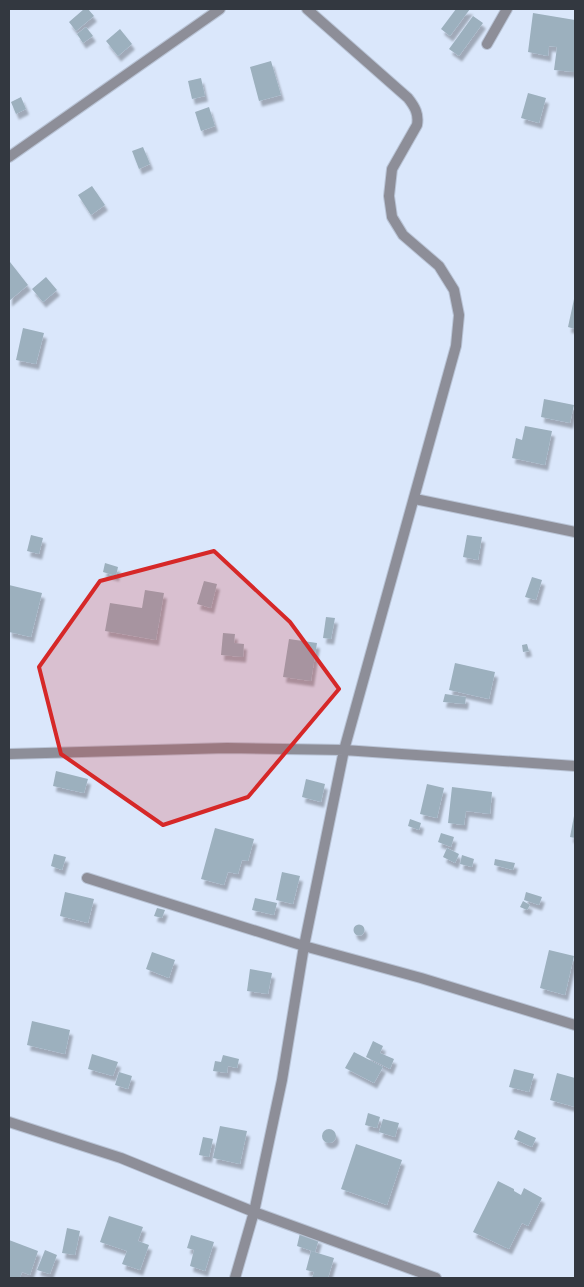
<svg xmlns="http://www.w3.org/2000/svg" width="584" height="1287" viewBox="0 0 584 1287" font-family="'Sofia Sans Condensed',sans-serif">
<defs>
<filter id="shadow"><feDropShadow dx="3" dy="5.5" stdDeviation="1" flood-color="#0004"/></filter>
</defs>
<rect width="100%" height="100%" fill="#dae7fb"/>
<path fill="#9cb0be" filter="url(#shadow)" d="M 84,9 L 88,9 L 94,16 L 76,31 L 69,22 Z
M 456,9 L 470,9 L 450,36 L 441,29 Z
M 533,13 L 575,20 L 574,72 L 554,70 L 557,47 L 549,46 L 548,56 L 528,52 Z
M 473,16 L 483,23 L 459,56 L 449,49 Z
M 86,27 L 93,36 L 83,43 L 77,34 Z
M 120,29 L 132,44 L 118,56 L 106,41 Z
M 271,61 L 281,95 L 259,101 L 250,67 Z
M 201,78 L 205,96 L 192,99 L 188,81 Z
M 528,93 L 546,98 L 539,123 L 521,118 Z
M 21,97 L 26,109 L 16,114 L 11,102 Z
M 209,107 L 215,126 L 201,131 L 195,112 Z
M 143,147 L 150,164 L 139,169 L 132,151 Z
M 92,186 L 105,205 L 91,215 L 78,195 Z
M 10,262 L 28,285 L 9,301 L 9,264 Z
M 46,277 L 57,290 L 43,302 L 32,289 Z
M 574,299 L 575,299 L 575,329 L 568,327 Z
M 23,328 L 44,333 L 36,364 L 16,360 Z
M 544,399 L 574,405 L 570,423 L 541,417 Z
M 525,426 L 552,431 L 545,465 L 512,458 L 516,438 L 522,440 Z
M 31,535 L 43,538 L 39,554 L 27,551 Z
M 467,535 L 482,537 L 478,560 L 463,557 Z
M 105,563 L 118,567 L 116,576 L 103,572 Z
M 532,577 L 542,580 L 536,600 L 525,597 Z
M 204,581 L 217,584 L 211,608 L 197,604 Z
M 9,585 L 42,593 L 31,637 L 9,632 Z
M 145,590 L 164,593 L 156,640 L 105,631 L 110,603 L 142,608 Z
M 326,617 L 335,618 L 331,639 L 323,638 Z
M 223,633 L 235,634 L 234,643 L 244,644 L 243,657 L 221,655 Z
M 289,639 L 317,643 L 311,681 L 283,677 Z
M 527,644 L 529,651 L 523,652 L 522,645 Z
M 455,663 L 495,672 L 489,699 L 449,690 Z
M 445,694 L 466,697 L 465,704 L 443,702 Z
M 56,771 L 88,779 L 84,793 L 53,786 Z
M 306,779 L 325,784 L 321,802 L 302,797 Z
M 427,784 L 444,788 L 437,818 L 420,814 Z
M 452,787 L 492,792 L 490,814 L 466,811 L 464,825 L 448,823 Z
M 574,816 L 575,816 L 575,838 L 570,837 Z
M 410,819 L 421,823 L 419,830 L 408,826 Z
M 215,828 L 254,839 L 248,861 L 242,860 L 238,874 L 228,872 L 224,885 L 201,879 Z
M 441,833 L 454,837 L 451,847 L 438,842 Z
M 447,848 L 459,854 L 455,863 L 443,857 Z
M 54,854 L 66,857 L 62,870 L 51,866 Z
M 462,855 L 474,859 L 472,867 L 460,864 Z
M 495,859 L 515,863 L 513,870 L 494,865 Z
M 282,872 L 300,876 L 293,904 L 276,900 Z
M 65,892 L 94,899 L 88,923 L 60,916 Z
M 526,892 L 542,897 L 539,905 L 524,900 Z
M 255,898 L 277,903 L 274,915 L 252,910 Z
M 523,901 L 530,905 L 527,910 L 520,907 Z
M 157,908 L 165,910 L 162,918 L 154,916 Z
M353.5 930a5.5 5.5 0 1 1 11 0a5.5 5.5 0 1 1-11 0Z
M 549,950 L 574,956 L 565,995 L 540,988 Z
M 152,952 L 175,960 L 169,978 L 146,969 Z
M 250,969 L 272,973 L 268,994 L 247,991 Z
M 32,1021 L 70,1030 L 65,1054 L 27,1045 Z
M 373,1041 L 383,1046 L 380,1053 L 394,1059 L 390,1069 L 366,1057 Z
M 354,1052 L 383,1067 L 374,1083 L 345,1068 Z
M 92,1054 L 118,1062 L 113,1076 L 88,1069 Z
M 223,1055 L 239,1059 L 237,1068 L 228,1066 L 227,1073 L 213,1071 L 215,1061 L 221,1062 Z
M 514,1069 L 534,1074 L 529,1092 L 509,1087 Z
M 119,1072 L 132,1076 L 128,1089 L 115,1085 Z
M 557,1073 L 575,1078 L 575,1107 L 550,1100 Z
M 368,1113 L 380,1117 L 377,1128 L 365,1125 Z
M 383,1119 L 399,1123 L 395,1137 L 379,1132 Z
M 220,1126 L 247,1131 L 240,1164 L 213,1158 Z
M322 1136a7 7 0 1 1 14 0a7 7 0 1 1-14 0Z
M 518,1130 L 536,1138 L 532,1147 L 514,1139 Z
M 203,1137 L 213,1139 L 209,1157 L 199,1155 Z
M 356,1144 L 402,1160 L 387,1205 L 341,1189 Z
M 498,1181 L 514,1189 L 514,1191 L 521,1195 L 524,1188 L 542,1198 L 528,1226 L 522,1223 L 509,1249 L 473,1232 Z
M 109,1216 L 143,1227 L 138,1241 L 149,1245 L 140,1270 L 122,1264 L 127,1251 L 100,1242 Z
M 67,1228 L 80,1231 L 75,1255 L 62,1253 Z
M 300,1233 L 319,1239 L 315,1252 L 297,1246 Z
M 191,1235 L 214,1242 L 205,1271 L 190,1266 L 194,1250 L 187,1248 Z
M 9,1240 L 38,1251 L 30,1275 L 22,1272 L 20,1278 L 9,1278 Z
M 45,1250 L 57,1255 L 50,1274 L 37,1270 Z
M 311,1251 L 334,1258 L 328,1278 L 312,1278 L 314,1272 L 306,1270 Z"/>
<g fill="none" stroke-linecap="round" stroke-linejoin="round">
<defs>
<path id="street" d="M 487,44 L 507,9
M 9,157 L 220,9
M 415,499 L 575,532
M 9,754 L 227,748 L 344,750 L 575,766
M 87,878 L 304,946 L 421,978 L 575,1025
M 9,1122 L 121,1158 L 254,1212 L 436,1278
M 235,1278 L 254,1212 L 282,1080 L 304,946 L 344,750 L 456,346 L 459,315 L 454,290 L 439,266 L 403,235 L 392,217 L 389,196 L 392,169 L 417,125 C 419,114 415,107 408,98 L 307,9"/>
</defs>
<use href="#street" stroke="#b9c4d6" stroke-width="12"/>
<use href="#street" stroke="#8d8e98" stroke-width="10"/>
</g>
<path fill="#d62828" fill-opacity="0.2" stroke="#d62828" stroke-width="4" stroke-linejoin="round" d="M 214,551 L 290,622 L 339,689 L 248,797 L 163,825 L 61,754 L 39,667 L 100,581 Z"/>
<rect width="584" height="1287" fill="none" stroke="#333840" stroke-width="20"/>
</svg>
